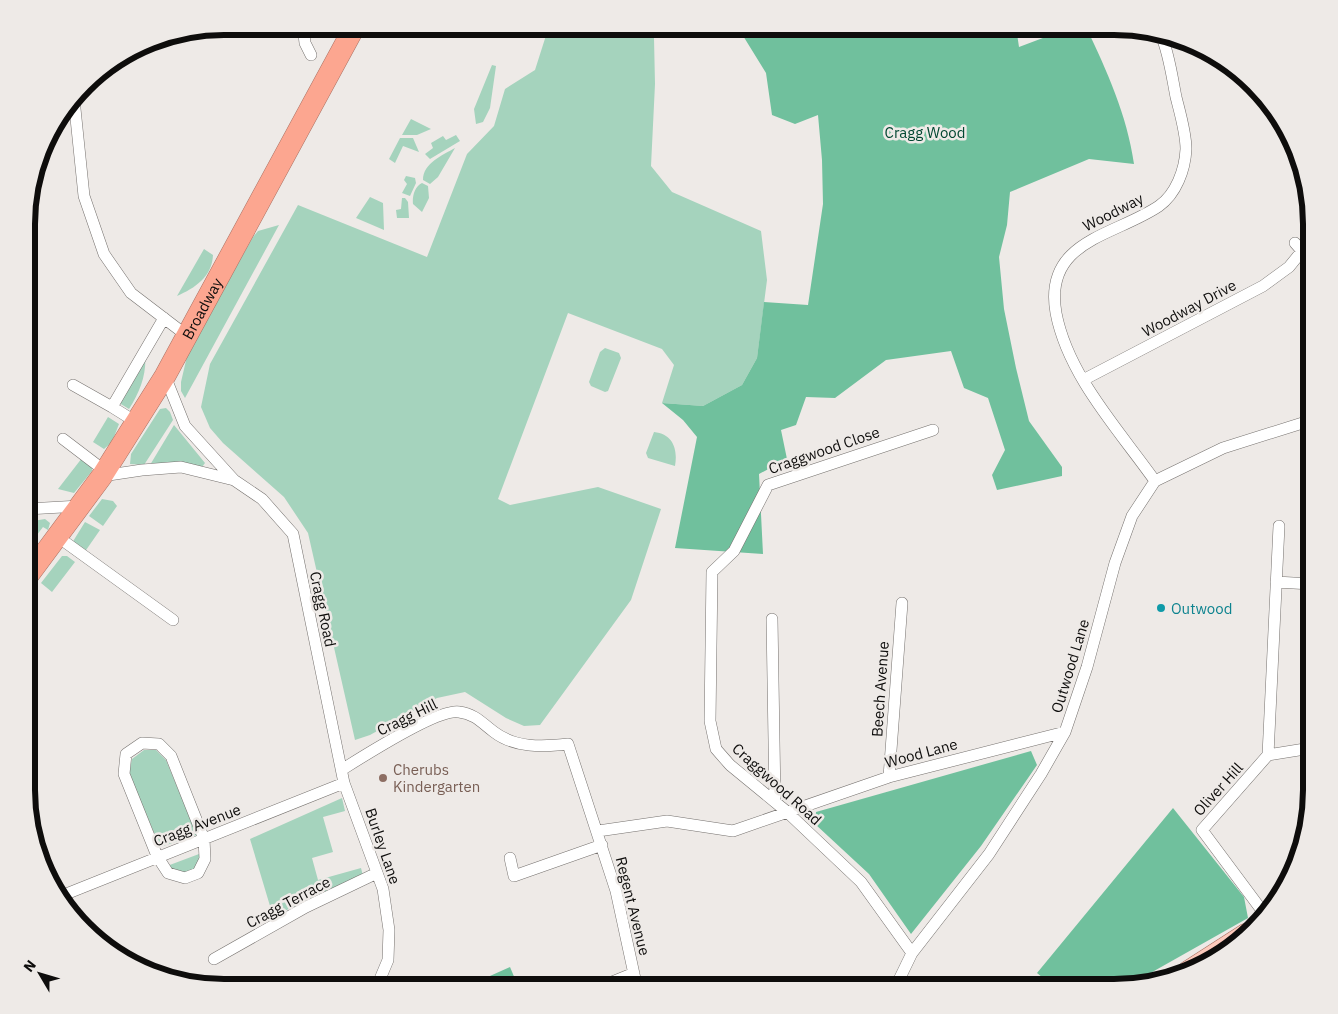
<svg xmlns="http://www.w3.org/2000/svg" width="1338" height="1014" viewBox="0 0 1338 1014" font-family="'IBM Plex Sans',sans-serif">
<rect width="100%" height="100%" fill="#eeeae7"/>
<path fill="#a5d3bd" d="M 549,26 L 591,26 L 586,38 L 633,38 L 626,26 L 636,26 L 641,38 L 654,38 L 655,84 L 651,166 L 672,192 L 761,231 L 767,280 L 757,358 L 742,385 L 703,406 L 662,403 L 674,365 L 662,349 L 568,313 L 498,499 L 510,505 L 598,487 L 661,509 L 631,600 L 540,725 L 524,726 L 506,718 L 465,692 L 437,698 L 370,735 L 355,740 L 308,533 L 284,497 L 223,443 L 210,428 L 201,407 L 210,364 L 298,205 L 427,257 L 467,154 L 494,126 L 505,89 L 535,70 Z
M 492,65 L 496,66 L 490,108 L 483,122 L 476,124 L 474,109 Z
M 411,119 L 431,129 L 417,135 L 402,135 Z
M 456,135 L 460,141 L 430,159 L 425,154 L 433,148 L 431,143 L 443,136 L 446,140 Z
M 400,138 L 413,138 L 419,152 L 403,146 L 395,163 L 389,159 Z
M 455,148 L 438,177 L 430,184 L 423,180 C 423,163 443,155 455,148 Z
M 406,176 L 415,178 L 416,183 L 410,196 L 402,193 L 407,184 L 404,180 Z
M 422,183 L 428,186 L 429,198 L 422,212 L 413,204 C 412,196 415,186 422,183 Z
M 370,197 L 383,203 L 384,230 L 356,218 Z
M 402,198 L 405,198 L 408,202 L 409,218 L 397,218 L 396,210 L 401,209 Z
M 279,225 L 185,398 L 181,391 L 181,382 L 188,352 L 253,237 L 258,231 Z
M 204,249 L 213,255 C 212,277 195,288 177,296 Z
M 605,348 L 619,353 L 621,358 L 608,391 L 605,392 L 591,386 L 589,382 L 600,352 Z
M 145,351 C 147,373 141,390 129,409 L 116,401 Z
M 166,408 L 170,412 L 173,420 L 144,465 L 130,464 L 131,454 L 160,409 Z
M 108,417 L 119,424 L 112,442 L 104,449 L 93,442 Z
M 174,425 L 205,463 L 202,467 L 150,465 Z
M 654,432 C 673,434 678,449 675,466 L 648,458 L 646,453 Z
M 82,458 L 92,468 L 92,471 L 74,493 L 58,489 Z
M 102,499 L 113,501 L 117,506 L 103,526 L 89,516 Z
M 45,519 L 50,523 L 48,530 L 43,527 L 27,548 L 27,522 Z
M 85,522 L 100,530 L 84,553 L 72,543 Z
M 62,556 L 67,556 L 75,562 L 52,592 L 41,583 Z
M 144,750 L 156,750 L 166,760 L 197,835 L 160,847 L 129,774 L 132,759 Z
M 342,798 L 345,811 L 323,817 L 333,852 L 312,858 L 318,880 L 361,868 L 363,876 L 273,916 L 250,839 Z
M 199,854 C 200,865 190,877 178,873 C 174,872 170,868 167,866 Z"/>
<path fill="#70c09d" d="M 737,26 L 1016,27 L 1019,47 L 1072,27 L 1086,27 C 1107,71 1127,115 1134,164 L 1089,159 L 1010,192 L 1007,225 L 999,257 L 1004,309 L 1016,368 L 1029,421 L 1062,467 L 1062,476 L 997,490 L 992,475 L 1005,450 L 988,398 L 964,388 L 951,351 L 886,360 L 835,398 L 806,397 L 796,425 L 781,430 L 787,459 L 759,474 L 763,554 L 675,548 L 697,437 L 683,420 L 662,403 L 703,406 L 742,385 L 757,358 L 764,302 L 808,305 L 823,204 L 822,160 L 818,115 L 795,124 L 772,115 L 766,73 Z
M 1031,751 L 1037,765 L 981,846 L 911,934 L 869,874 L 815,824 L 816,812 Z
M 1173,808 L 1244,897 L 1248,918 L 1131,984 L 1114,988 L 1055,988 L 1037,973 Z
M 510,967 L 518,986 L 516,987 L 448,987 L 450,978 L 472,984 Z"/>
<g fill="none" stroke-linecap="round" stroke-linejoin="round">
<defs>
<path id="street" d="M 303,26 L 305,43 L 311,55
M 74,99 L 84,196 L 104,254 L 131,293 L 186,335
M 165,376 L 185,426 L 234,480
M 1083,380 L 1263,286 L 1289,267 L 1302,251 L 1295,243
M 73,385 L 112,407 L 164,318
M 112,407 L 136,422
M 63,439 L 105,471
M 102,476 L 142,470 L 181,467 L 234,480 L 262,499 L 293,534 L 344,783 L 383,889 L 389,930 L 388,960 L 380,979 L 369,987
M 1155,481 C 1119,430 1068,376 1056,313 C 1043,240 1115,236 1159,206 C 1176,194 1185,170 1186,149 C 1186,133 1180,113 1176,97 C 1172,77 1169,53 1161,35
M 27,509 L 80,506
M 58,537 L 173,620
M 1276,582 L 1311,584
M 772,619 L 775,801
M 142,743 L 159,744 L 171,756 L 204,839 L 205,859 L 198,873 L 185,878 L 168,873 L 157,856 L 124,774 L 126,754 Z
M 1268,755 L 1311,748
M 343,769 C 362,757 439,708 459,712 C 475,714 482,723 494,732 C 515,748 542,747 568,744 L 616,891 L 637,988
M 889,777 L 902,603
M 598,831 L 667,821 L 733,831 L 889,777 L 1065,732
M 510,858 L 514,876 L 602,845
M 61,896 L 344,783
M 1266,916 L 1202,830 L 1268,755 L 1279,526
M 912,953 L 861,882 L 786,811 L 730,765 L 716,749 L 710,721 L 712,572 L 734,551 L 768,485 L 933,430
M 214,959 L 306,907 L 377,873
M 597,988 L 634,973
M 895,988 L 912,953 L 989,854 L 1041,774 L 1065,732 L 1087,667 L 1115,563 L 1132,516 L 1155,481 L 1223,448 L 1312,420"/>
<path id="primary" d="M 1187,971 L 1246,933"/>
<g id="highway">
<path id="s1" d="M 27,577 L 102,476 L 165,376 L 355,26"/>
</g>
</defs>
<use href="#street" stroke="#75716e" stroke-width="12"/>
<use href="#primary" stroke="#a97062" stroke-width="20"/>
<use href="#highway" stroke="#a97062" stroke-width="22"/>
<use href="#street" stroke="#fff" stroke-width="11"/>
<use href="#primary" stroke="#fdcabc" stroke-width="19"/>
<use href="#highway" stroke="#fca690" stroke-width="21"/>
</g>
<circle fill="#0f9aa8" stroke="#eeeae7" stroke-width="2" cx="1161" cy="608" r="5"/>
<circle fill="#8d6e63" stroke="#eeeae7" stroke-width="2" cx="383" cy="778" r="5"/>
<g text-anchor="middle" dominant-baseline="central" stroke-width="5" stroke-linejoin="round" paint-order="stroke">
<g font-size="15" fill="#024832" stroke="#eeeae7">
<text x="925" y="132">Cragg Wood</text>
</g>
<g font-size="15" fill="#0e0d0c" stroke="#eeeae7">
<text transform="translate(1113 212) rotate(-27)">Woodway</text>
<text stroke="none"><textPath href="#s1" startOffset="321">Broadway</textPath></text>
<text transform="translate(1189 308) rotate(-28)">Woodway Drive</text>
<text transform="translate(824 450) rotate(-19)">Craggwood Close</text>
<text transform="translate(323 609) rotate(78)">Cragg Road</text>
<text transform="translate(1070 666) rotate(-73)">Outwood Lane</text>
<text transform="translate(880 689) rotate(-86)">Beech Avenue</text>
<text transform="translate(407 717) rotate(-26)">Cragg Hill</text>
<text transform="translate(921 753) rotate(-15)">Wood Lane</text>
<text transform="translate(777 784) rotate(42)">Craggwood Road</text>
<text transform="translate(1218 789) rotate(-48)">Oliver Hill</text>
<text transform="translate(197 825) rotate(-21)">Cragg Avenue</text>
<text transform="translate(383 846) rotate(71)">Burley Lane</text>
<text transform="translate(288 902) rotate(-28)">Cragg Terrace</text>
<text transform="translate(633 906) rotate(76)">Regent Avenue</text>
</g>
<g font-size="15" fill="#0d838f" stroke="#eeeae7" text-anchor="start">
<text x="1171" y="608">Outwood</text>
</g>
<g font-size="15" fill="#785e54" stroke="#eeeae7" text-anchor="start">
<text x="393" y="769">Cherubs<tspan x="393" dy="17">Kindergarten</tspan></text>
</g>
</g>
<path d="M0 0H1338V1014H0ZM224 35H1114A189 189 0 0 1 1303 224V790A189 189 0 0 1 1114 979H224A189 189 0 0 1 35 790V224A189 189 0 0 1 224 35Z" fill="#eeeae7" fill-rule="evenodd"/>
<path fill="none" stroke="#0e0d0c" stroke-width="6" d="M224 35H1114A189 189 0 0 1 1303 224V790A189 189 0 0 1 1114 979H224A189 189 0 0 1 35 790V224A189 189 0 0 1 224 35Z"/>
<g transform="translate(40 974) rotate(308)" stroke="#eeeae7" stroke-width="4" paint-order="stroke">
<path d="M0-4L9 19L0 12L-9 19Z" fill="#0e0d0c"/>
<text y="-8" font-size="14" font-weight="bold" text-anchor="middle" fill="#0e0d0c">N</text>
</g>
</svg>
